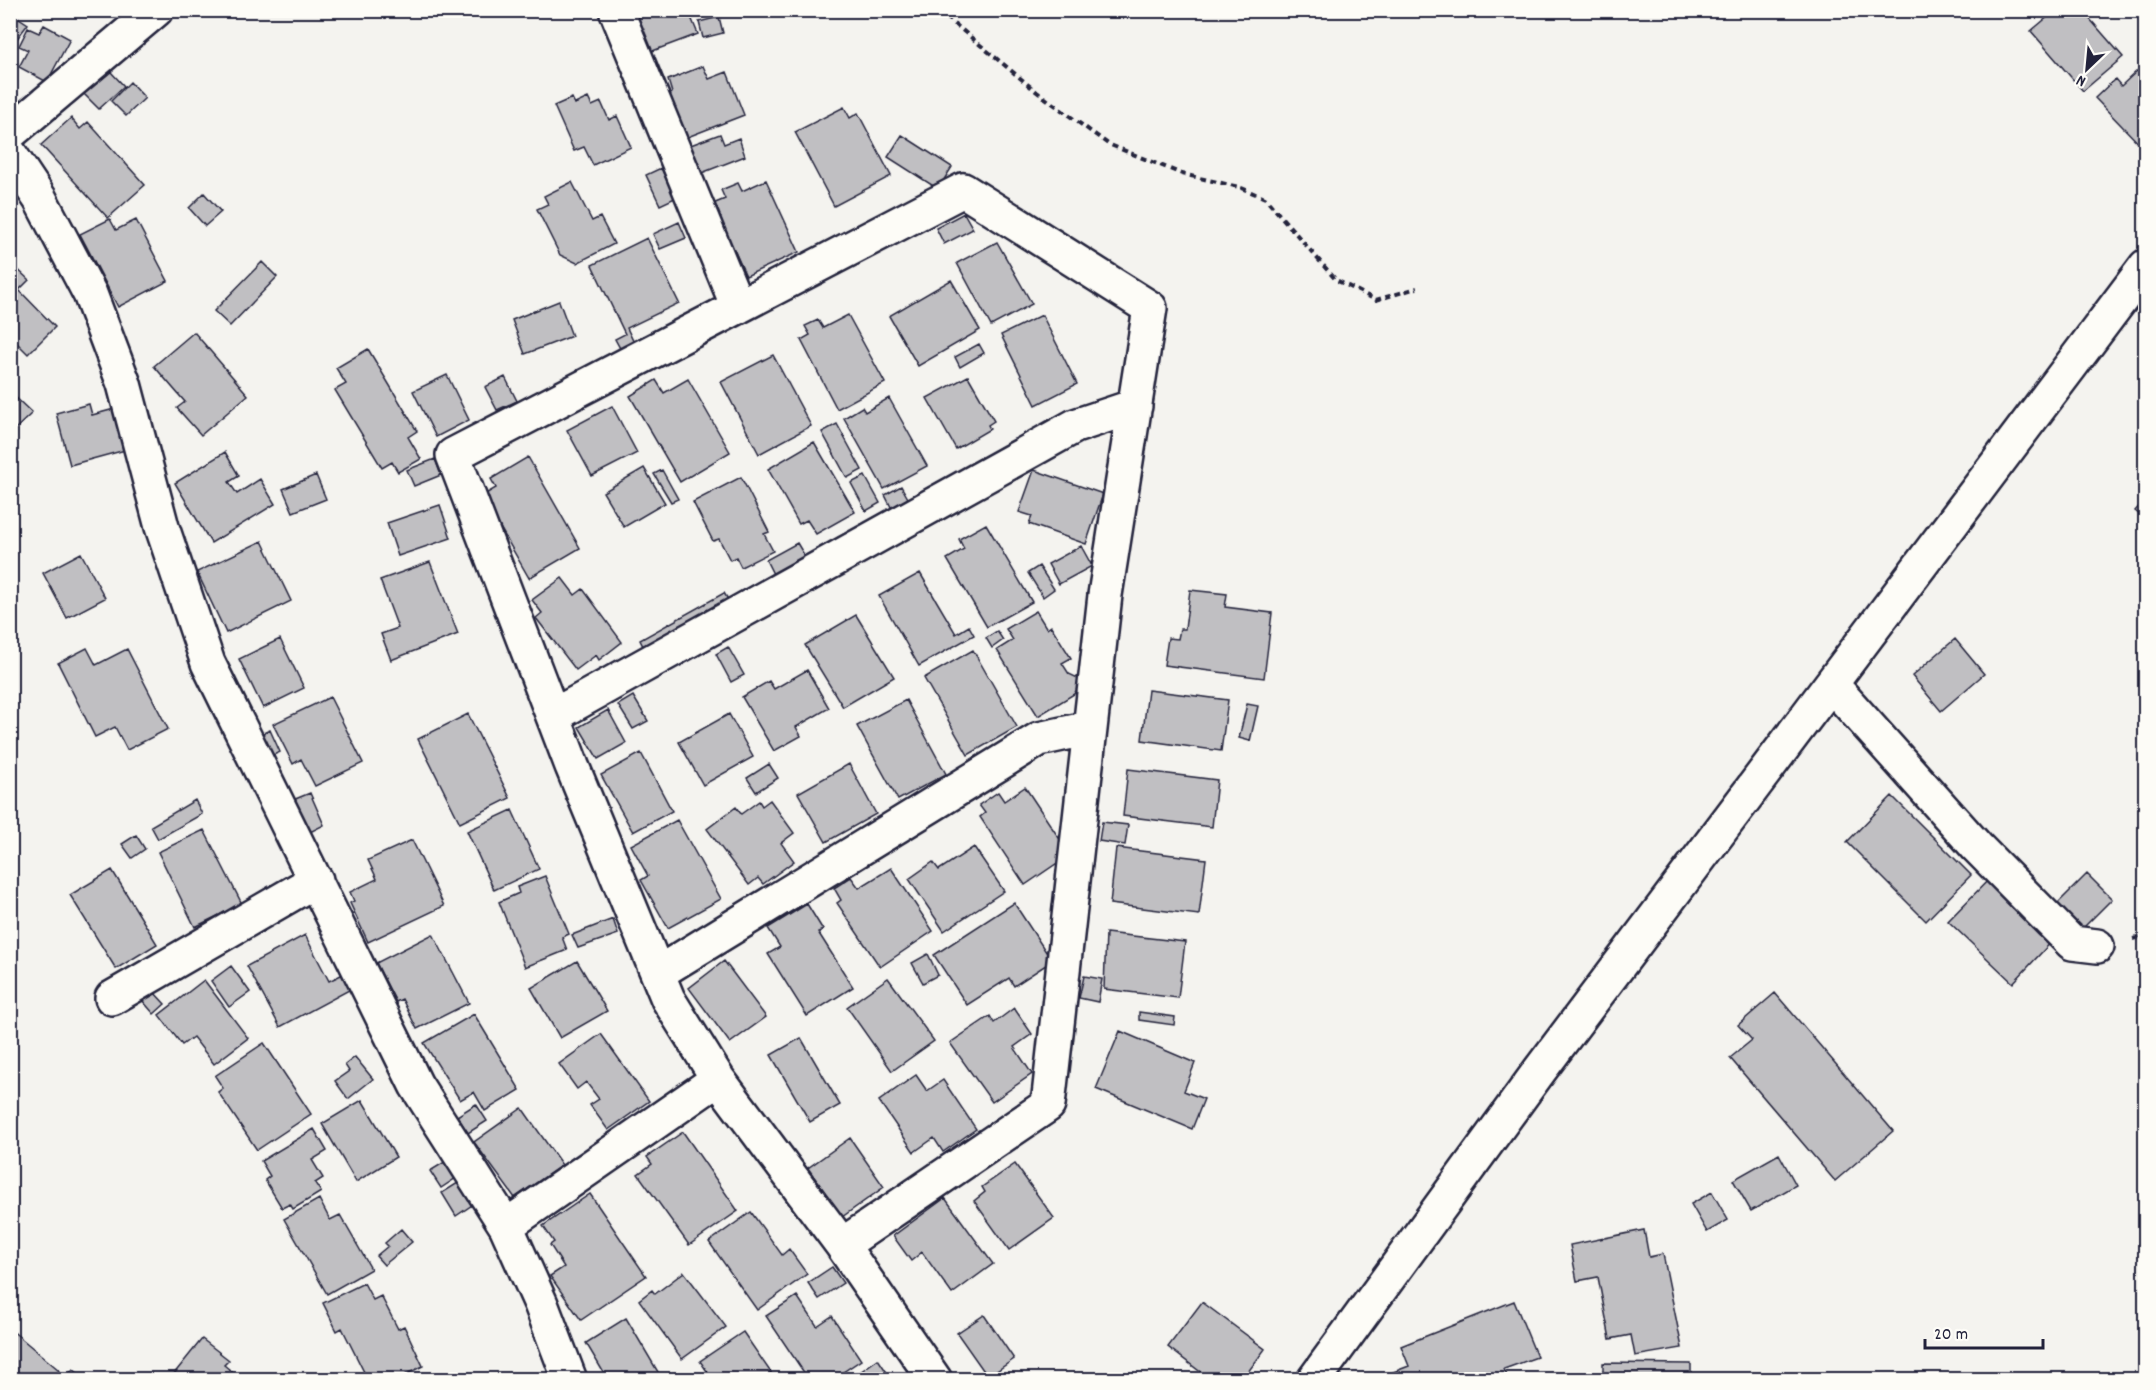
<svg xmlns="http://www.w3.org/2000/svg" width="2156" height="1390" viewBox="0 0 2156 1390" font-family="Dekko,sans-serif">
<rect width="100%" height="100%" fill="#f4f3ef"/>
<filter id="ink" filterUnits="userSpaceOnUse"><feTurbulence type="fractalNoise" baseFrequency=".0167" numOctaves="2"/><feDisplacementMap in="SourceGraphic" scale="12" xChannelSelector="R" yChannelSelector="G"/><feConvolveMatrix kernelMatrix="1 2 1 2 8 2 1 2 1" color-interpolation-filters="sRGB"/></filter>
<g filter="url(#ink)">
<path fill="#c0bfc2" stroke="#22223b" stroke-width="1.5" d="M 634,10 L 688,10 L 698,34 L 650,52 Z
M 2056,10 L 2082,10 L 2123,57 L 2083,91 L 2031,31 Z
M 10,12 L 28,24 L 10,48 Z
M 719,17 L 723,33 L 703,38 L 699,22 Z
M 44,25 L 70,39 L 47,82 L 19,67 L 28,50 L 19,46 L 28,28 L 39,33 Z
M 703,66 L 709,79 L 727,72 L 744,115 L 685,138 L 669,95 L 672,93 L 668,80 Z
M 2138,70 L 2146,78 L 2146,151 L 2095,98 L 2115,79 L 2121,86 Z
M 110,71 L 124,86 L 99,109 L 84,94 Z
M 130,82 L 145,98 L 126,116 L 111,101 Z
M 572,98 L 575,104 L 588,98 L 592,106 L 601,102 L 609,120 L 617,116 L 631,147 L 593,165 L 584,147 L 574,151 L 554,106 Z
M 844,107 L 850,118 L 858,113 L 891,176 L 834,206 L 795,132 Z
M 71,118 L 80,129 L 88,122 L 145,185 L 108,218 L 41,145 Z
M 720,134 L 724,144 L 739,138 L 745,156 L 699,174 L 688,146 Z
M 902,135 L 952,167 L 938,189 L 888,157 Z
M 661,168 L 675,198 L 660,205 L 646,175 Z
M 766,180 L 799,252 L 746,276 L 713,204 L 725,199 L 721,190 L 738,183 L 742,191 Z
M 572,182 L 592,221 L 600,217 L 614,244 L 577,263 L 560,255 L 537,209 L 548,204 L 544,196 Z
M 204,193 L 221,212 L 205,226 L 189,208 Z
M 964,213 L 973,229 L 944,244 L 936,228 Z
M 110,219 L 116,230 L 136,220 L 168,281 L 118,307 L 80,234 Z
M 679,222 L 686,238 L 660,249 L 653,234 Z
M 647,238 L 679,303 L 627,328 L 635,345 L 622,352 L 615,339 L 625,334 L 592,265 Z
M 997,242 L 1032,304 L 991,326 L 957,263 Z
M 10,262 L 29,280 L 19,290 L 55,327 L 28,354 L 10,336 Z
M 262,262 L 277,277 L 230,326 L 214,311 Z
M 951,280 L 980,330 L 918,366 L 889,316 Z
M 559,301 L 572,336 L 525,354 L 512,320 Z
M 848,315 L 885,383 L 837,409 L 801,340 L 810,335 L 805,326 L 818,320 L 823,328 Z
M 1042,315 L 1077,384 L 1036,405 L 1001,335 Z
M 194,332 L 248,395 L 201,435 L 177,408 L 185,402 L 154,366 Z
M 979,344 L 984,353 L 960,367 L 955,357 Z
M 368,349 L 417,431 L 408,437 L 421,459 L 398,472 L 392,462 L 382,468 L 335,390 L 346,384 L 336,368 Z
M 773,355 L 811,426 L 759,454 L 721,382 Z
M 447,375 L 469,420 L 436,437 L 413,391 Z
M 968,376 L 994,421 L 988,425 L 990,429 L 956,449 L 927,398 Z
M 505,377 L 517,401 L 497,410 L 485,387 Z
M 688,379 L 730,452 L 680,482 L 630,396 L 656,380 L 664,393 Z
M 10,392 L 32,413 L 10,434 Z
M 889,398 L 927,466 L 884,489 L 844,418 L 862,407 L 865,412 Z
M 89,404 L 92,415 L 118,408 L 129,449 L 70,465 L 56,413 Z
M 612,406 L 637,453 L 592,476 L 567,430 Z
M 837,424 L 862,470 L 847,478 L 822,432 Z
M 814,442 L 855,512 L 816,534 L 807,520 L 799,524 L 768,469 Z
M 225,452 L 239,476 L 229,482 L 237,494 L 260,479 L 275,504 L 211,543 L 175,483 Z
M 528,457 L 580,548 L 529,578 L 482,496 L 496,488 L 491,479 Z
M 435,459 L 441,475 L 414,486 L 407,470 Z
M 644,468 L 665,503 L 624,527 L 603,492 Z
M 662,470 L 678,499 L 671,502 L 654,474 Z
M 1034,470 L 1103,494 L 1086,544 L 1029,524 L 1032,516 L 1019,512 Z
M 316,475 L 326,499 L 293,512 L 283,489 Z
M 865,476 L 880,503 L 866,511 L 851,483 Z
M 741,477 L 769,532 L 764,534 L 773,551 L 741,567 L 736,557 L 730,560 L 719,539 L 713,541 L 693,502 Z
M 901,486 L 909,500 L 892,509 L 885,495 Z
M 2146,499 L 2146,520 L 2135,511 Z
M 440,505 L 451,538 L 398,556 L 387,523 Z
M 986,524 L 1032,602 L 987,627 L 947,559 L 964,549 L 959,539 Z
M 262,541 L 291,601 L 226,633 L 197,572 Z
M 797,543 L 806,558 L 774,576 L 766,560 Z
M 1081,546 L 1092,566 L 1059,584 L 1048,564 Z
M 81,553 L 105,598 L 67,618 L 43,573 Z
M 430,562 L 458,634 L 391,660 L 381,634 L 398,628 L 380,580 Z
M 1039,566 L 1054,589 L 1043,597 L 1028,573 Z
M 920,573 L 956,634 L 969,626 L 974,635 L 919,666 L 879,596 Z
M 562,578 L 575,595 L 583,589 L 622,642 L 599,660 L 596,655 L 576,670 L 536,618 L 542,613 L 532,600 Z
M 1190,590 L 1227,594 L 1225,607 L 1272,613 L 1264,678 L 1164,665 L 1168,638 L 1178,639 L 1180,629 L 1185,629 Z
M 724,593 L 729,601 L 644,648 L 640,640 Z
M 1036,611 L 1047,629 L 1051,626 L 1071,658 L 1062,663 L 1069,674 L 1082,680 L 1074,694 L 1038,716 L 997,650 L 1013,640 L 1006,629 Z
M 856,615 L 894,677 L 843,707 L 805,645 Z
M 997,631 L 1003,640 L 992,648 L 986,638 Z
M 280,639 L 304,688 L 263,708 L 239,659 Z
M 1955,639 L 1984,674 L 1941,711 L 1912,676 Z
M 728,647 L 744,675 L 731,682 L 716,654 Z
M 87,648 L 96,665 L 127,649 L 168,729 L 127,750 L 115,727 L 95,737 L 58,663 Z
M 973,650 L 1017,727 L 968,755 L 924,678 Z
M 807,670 L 829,708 L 796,727 L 801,736 L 774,751 L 742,697 L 769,681 L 774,689 Z
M 1148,690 L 1228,700 L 1221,751 L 1142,740 Z
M 633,696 L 648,721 L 633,729 L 618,705 Z
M 330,697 L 363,763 L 315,786 L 301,759 L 293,764 L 273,724 Z
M 906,700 L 946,774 L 898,800 L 857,726 Z
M 1247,704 L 1258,706 L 1250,741 L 1239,738 Z
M 608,710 L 626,743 L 598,759 L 579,727 Z
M 468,714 L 510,798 L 460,823 L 418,739 Z
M 729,714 L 753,757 L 703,785 L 679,742 Z
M 270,730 L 280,752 L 271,756 L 261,734 Z
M 641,753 L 672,811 L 633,832 L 601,775 Z
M 769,764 L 778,778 L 756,792 L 747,778 Z
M 849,764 L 876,814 L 826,842 L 798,793 Z
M 1128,769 L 1217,780 L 1212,827 L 1123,816 Z
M 1025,787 L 1065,847 L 1058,852 L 1063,859 L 1025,885 L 980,817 L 985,813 L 979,805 L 998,792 L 1004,801 Z
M 310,793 L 324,825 L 308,833 L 293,800 Z
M 1892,796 L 1971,875 L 1926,921 L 1847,842 Z
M 195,800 L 202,814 L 158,839 L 151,826 Z
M 770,800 L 794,833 L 781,843 L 794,861 L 763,884 L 758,878 L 749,885 L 707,829 L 736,807 L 741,814 L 759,801 L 762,806 Z
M 512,810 L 539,869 L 494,890 L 467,831 Z
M 677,820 L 721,899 L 668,928 L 641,880 L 648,876 L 631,845 Z
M 1102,822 L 1128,825 L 1125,845 L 1099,841 Z
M 204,830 L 242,904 L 195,927 L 158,852 Z
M 136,835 L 145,849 L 132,858 L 122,844 Z
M 412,840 L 444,906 L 368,942 L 350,903 L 354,901 L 350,892 L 377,879 L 368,860 Z
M 974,847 L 1004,891 L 944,931 L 909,879 L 933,862 L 939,870 Z
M 1116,848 L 1206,859 L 1199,915 L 1110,904 Z
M 891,868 L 933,931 L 880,967 L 837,903 L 841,900 L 834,888 L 851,877 L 859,888 Z
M 112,870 L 157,944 L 116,969 L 70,895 Z
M 1994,874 L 2058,935 L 2013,983 L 1948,921 Z
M 2087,874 L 2112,899 L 2078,933 L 2053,908 Z
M 545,876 L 569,934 L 562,937 L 567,950 L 525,967 L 499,902 L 519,893 L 517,887 Z
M 1014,903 L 1052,961 L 1014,986 L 1009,978 L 967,1005 L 934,955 Z
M 807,904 L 823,930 L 818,932 L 853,987 L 807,1016 L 768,954 L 780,947 L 768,928 Z
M 613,919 L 618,934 L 578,948 L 572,935 Z
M 1106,933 L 1185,942 L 1178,998 L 1104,989 Z
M 433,934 L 469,1003 L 417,1029 L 402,999 L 396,1002 L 376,963 Z
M 305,935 L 329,981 L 343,974 L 351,989 L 280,1027 L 247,966 Z
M 928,954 L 938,975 L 923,983 L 912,963 Z
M 577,961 L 607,1011 L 560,1038 L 531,988 Z
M 724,961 L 766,1017 L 730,1043 L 689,988 Z
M 231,966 L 250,992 L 229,1007 L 211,981 Z
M 1084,976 L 1102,979 L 1098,1002 L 1079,998 Z
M 888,978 L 934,1041 L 892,1071 L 847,1007 Z
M 204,980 L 248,1038 L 214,1064 L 193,1037 L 182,1045 L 159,1015 Z
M 153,991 L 165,1004 L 154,1014 L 142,1000 Z
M 1775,993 L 1893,1131 L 1835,1181 L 1730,1058 L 1752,1040 L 1738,1025 Z
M 1014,1008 L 1032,1034 L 1014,1047 L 1032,1074 L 992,1102 L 950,1043 L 990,1016 L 994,1023 Z
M 1139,1012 L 1175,1017 L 1174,1025 L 1139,1020 Z
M 474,1014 L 520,1090 L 485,1111 L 474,1092 L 460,1100 L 424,1043 Z
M 1120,1031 L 1195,1063 L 1184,1091 L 1204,1099 L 1192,1129 L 1096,1089 Z
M 601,1034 L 649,1101 L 608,1130 L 590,1105 L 599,1099 L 586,1082 L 577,1089 L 559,1064 Z
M 801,1038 L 840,1105 L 810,1122 L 771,1055 Z
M 264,1043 L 311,1114 L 257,1150 L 218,1092 L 223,1088 L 215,1076 Z
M 355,1057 L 373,1079 L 348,1099 L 335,1081 L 349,1071 L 345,1065 Z
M 916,1075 L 927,1091 L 943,1080 L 976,1129 L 943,1152 L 934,1138 L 914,1152 L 879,1101 Z
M 362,1100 L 396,1157 L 356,1182 L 322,1124 Z
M 476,1104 L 487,1121 L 468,1133 L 457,1116 Z
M 522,1108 L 562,1165 L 515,1198 L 474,1142 Z
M 314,1129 L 327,1151 L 312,1160 L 323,1178 L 315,1183 L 321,1192 L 293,1209 L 290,1204 L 282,1208 L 265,1180 L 270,1176 L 261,1161 Z
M 683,1132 L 738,1211 L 689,1245 L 638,1174 L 652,1164 L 647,1157 Z
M 850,1138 L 884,1187 L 842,1217 L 808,1168 Z
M 1779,1154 L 1796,1185 L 1751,1211 L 1733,1180 Z
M 448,1160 L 459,1176 L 441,1188 L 430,1171 Z
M 1015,1164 L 1054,1218 L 1009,1250 L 974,1201 L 985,1192 L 982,1187 Z
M 461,1181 L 475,1203 L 456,1216 L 442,1193 Z
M 1712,1192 L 1728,1220 L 1707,1232 L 1691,1204 Z
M 590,1194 L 646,1276 L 581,1320 L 550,1276 L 564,1267 L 550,1245 L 554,1242 L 543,1226 Z
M 945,1198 L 993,1264 L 952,1294 L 922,1252 L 911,1261 L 893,1236 Z
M 319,1199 L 330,1220 L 340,1215 L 371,1269 L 327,1294 L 284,1219 Z
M 751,1212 L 782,1255 L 789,1249 L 807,1274 L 757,1310 L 709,1242 Z
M 401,1229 L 412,1242 L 384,1265 L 376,1256 L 388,1246 L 385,1243 Z
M 1644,1230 L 1649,1257 L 1663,1254 L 1682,1348 L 1635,1356 L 1631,1335 L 1610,1339 L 1598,1277 L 1577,1281 L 1570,1245 Z
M 832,1267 L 843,1283 L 819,1299 L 808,1283 Z
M 684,1272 L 726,1327 L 682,1359 L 639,1300 L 652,1290 L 655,1294 Z
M 364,1283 L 373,1300 L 381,1296 L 398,1329 L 404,1326 L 423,1366 L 395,1380 L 368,1380 L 342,1328 L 337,1331 L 323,1303 Z
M 797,1296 L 817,1326 L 832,1316 L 861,1360 L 831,1380 L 809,1380 L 766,1316 Z
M 1514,1301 L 1537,1357 L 1504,1369 L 1509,1380 L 1385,1380 L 1383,1376 L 1409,1366 L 1401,1346 Z
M 1202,1302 L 1265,1349 L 1242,1380 L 1211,1380 L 1168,1347 Z
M 984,1315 L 1014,1359 L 988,1377 L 957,1333 Z
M 626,1318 L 661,1377 L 657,1380 L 608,1380 L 586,1343 Z
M 10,1329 L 59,1370 L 51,1380 L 10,1380 Z
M 743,1332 L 776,1380 L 713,1380 L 700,1361 Z
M 202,1339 L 229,1360 L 224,1365 L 242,1380 L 169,1380 Z
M 878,1359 L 892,1380 L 849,1380 Z
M 1603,1363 L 1691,1364 L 1691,1380 L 1603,1380 Z
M 73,1369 L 86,1380 L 64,1380 Z"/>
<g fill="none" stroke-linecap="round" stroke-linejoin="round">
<defs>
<path id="minor" d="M 616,10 L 738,307
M 10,133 L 156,10
M 10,154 L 40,199 L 90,294 L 124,384 L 162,527 L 208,663 L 416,1085 L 506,1226 L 541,1304 L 570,1380
M 1831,684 L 1977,847 L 2072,943 L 2097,946
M 553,716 L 1075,426 L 1135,406
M 658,973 L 1039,739 L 1090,728
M 112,998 L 316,880
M 506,1226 L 718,1079
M 842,1245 L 1048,1105 L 1105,595 L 1150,308 L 963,190 L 453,455 L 572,766 L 668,999 L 718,1079 L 842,1245 L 935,1380
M 1314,1380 L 1540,1070 L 2146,266"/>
</defs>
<use href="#minor" stroke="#22223b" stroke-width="38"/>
<path stroke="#22223b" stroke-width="4" stroke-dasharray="6 4.5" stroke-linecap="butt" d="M 938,10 L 1037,92 L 1108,144 L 1182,174 L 1239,187 L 1265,198 L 1336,280 L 1376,300 L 1417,288
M 2133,939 L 2138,938 L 2146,944"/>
<use href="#minor" stroke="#fdfcf7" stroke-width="33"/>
</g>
</g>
<rect width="2156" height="1390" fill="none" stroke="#fdfcf7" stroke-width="36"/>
<rect x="18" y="18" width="2120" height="1354" fill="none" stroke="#22223b" stroke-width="2" filter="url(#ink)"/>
<g transform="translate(2087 69) rotate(206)" stroke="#fdfcf7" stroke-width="4.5" paint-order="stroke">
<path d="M0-4.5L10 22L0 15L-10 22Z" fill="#22223b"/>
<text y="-9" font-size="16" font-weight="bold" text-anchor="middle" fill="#22223b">N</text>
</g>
<path d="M1925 1339v9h118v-9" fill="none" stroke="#22223b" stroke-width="3"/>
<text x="1934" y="1339" font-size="18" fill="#22223b" stroke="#fdfcf7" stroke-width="4.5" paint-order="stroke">20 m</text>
</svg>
